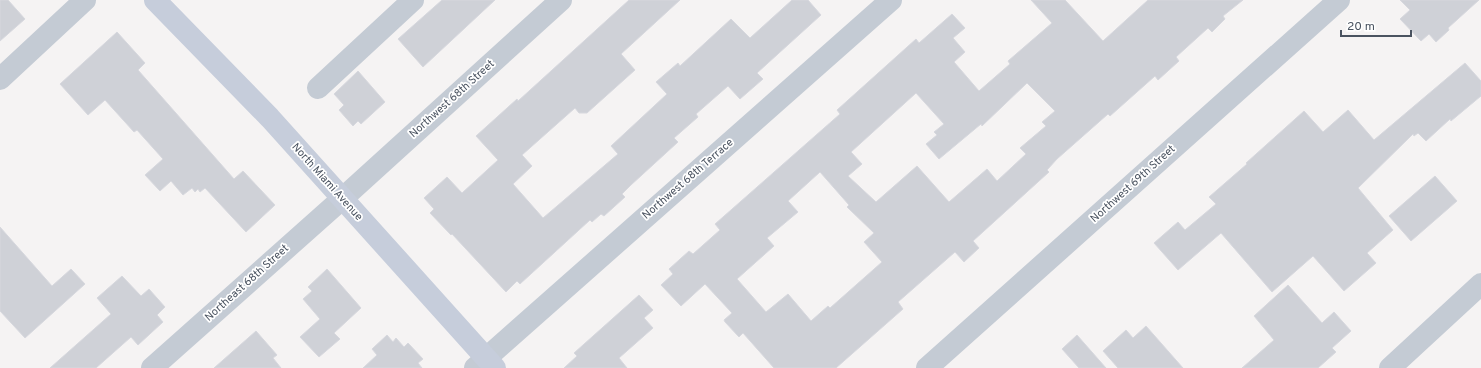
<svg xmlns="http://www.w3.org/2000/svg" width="1481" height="368" viewBox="0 0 1481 368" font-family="Overpass,sans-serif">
<rect width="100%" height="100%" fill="#f5f3f3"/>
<path fill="#cfd1d7" stroke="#d7d8de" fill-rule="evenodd" d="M 0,0 L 8,0 L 25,19 L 0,41 Z
M 442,0 L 495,0 L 423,67 L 398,39 Z
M 629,0 L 680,0 L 621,54 L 635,70 L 587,113 L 579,113 L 575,108 L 522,155 L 532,166 L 513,184 L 543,218 L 618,154 L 611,146 L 667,94 L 656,82 L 678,63 L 680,66 L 731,19 L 750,38 L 792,0 L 808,0 L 821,15 L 757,73 L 763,79 L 740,99 L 728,86 L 696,114 L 698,117 L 674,138 L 678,142 L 631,185 L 622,194 L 625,197 L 604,216 L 601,214 L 592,222 L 590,220 L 520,284 L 517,281 L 506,292 L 452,234 L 451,235 L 430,213 L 434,209 L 424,198 L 447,177 L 462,193 L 498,160 L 476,136 L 517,99 L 518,101 Z
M 1031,0 L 1065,0 L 1103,41 L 1148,0 L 1243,0 L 1223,16 L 1225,19 L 1212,32 L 1208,28 L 1176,57 L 1179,61 L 1158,80 L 1155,76 L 1110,116 L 1108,114 L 1057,159 L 1047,170 L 1049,172 L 973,241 L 979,248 L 964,262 L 955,252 L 898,302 L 903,309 L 836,368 L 774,368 L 743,333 L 739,337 L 725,322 L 724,320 L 732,313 L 705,284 L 681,306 L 661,285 L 673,274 L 669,269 L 689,251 L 693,254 L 720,230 L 715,224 L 840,114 L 837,110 L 916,39 L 919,43 L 952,14 L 965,28 L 953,38 L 965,52 L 954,62 L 979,91 L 1010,64 L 1008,61 L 1052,23 ZM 1027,83 L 1055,111 L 1042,122 L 1046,126 L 1020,148 L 1026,154 L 997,181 L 987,169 L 949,202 L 917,166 L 876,202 L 848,176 L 862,164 L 851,152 L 916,93 L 944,124 L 934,132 L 937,135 L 926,144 L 939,159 L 981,124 L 982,126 ZM 820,172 L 849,205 L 847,207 L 874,233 L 864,242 L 882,262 L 830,308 L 828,306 L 811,321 L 788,294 L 766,312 L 737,279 L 774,246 L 767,238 L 798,212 L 788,201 Z
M 1400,0 L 1479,0 L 1448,28 L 1449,30 L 1436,42 L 1429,34 L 1421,41 L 1400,19 L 1410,10 Z
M 117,32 L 145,63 L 138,70 L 234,179 L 243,171 L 275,205 L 246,232 L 205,188 L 200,192 L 198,189 L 195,192 L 192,188 L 183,195 L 171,181 L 160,191 L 145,175 L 163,159 L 137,130 L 134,132 L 105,100 L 88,115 L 60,84 Z
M 1465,63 L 1481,81 L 1481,96 L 1451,121 L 1450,119 L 1426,141 L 1418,133 L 1414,136 L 1413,134 L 1358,188 L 1393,230 L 1367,253 L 1376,263 L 1344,291 L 1313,256 L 1272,292 L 1221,233 L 1178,270 L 1154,243 L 1178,222 L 1185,230 L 1216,204 L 1209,197 L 1247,164 L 1246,163 L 1304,111 L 1323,132 L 1348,110 L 1374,140 Z
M 358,71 L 385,102 L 361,124 L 358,121 L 353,126 L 339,110 L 344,105 L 334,94 Z
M 1435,176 L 1457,201 L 1411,241 L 1389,216 Z
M 0,227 L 52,286 L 71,269 L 85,284 L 25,338 L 0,311 Z
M 327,269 L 361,308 L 334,333 L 340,339 L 319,357 L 300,337 L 320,319 L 303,299 L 312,291 L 308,287 Z
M 122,276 L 141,296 L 149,289 L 165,307 L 157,315 L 163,322 L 138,345 L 131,337 L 96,368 L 50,368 L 111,314 L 97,298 Z
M 1288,285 L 1322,323 L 1334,312 L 1351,331 L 1332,348 L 1336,352 L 1318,368 L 1242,368 L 1274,340 L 1254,316 Z
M 639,295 L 653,310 L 644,318 L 653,328 L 619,358 L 627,368 L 564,368 L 577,356 L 574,353 Z
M 1146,326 L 1183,368 L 1118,368 L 1103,351 L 1126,330 L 1133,338 Z
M 256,331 L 277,355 L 273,358 L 281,368 L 214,368 Z
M 387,335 L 393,342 L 396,338 L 404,347 L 408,343 L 423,359 L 418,363 L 422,368 L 363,368 L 377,355 L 372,349 Z
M 1077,335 L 1106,368 L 1079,368 L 1062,349 Z"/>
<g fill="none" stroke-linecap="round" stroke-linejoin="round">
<path stroke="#c4cbd4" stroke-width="22" d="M 0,79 L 85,0
M 318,88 L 413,0
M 152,368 L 343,198 L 561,0
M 475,368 L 891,0
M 927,368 L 1339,0
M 1390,368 L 1481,284"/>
<path stroke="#c6cddb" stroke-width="22" d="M 155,0 L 270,118 L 495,368"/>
</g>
<g text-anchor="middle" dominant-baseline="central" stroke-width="3.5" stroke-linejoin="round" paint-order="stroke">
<g font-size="11" fill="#4a5360" stroke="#fff">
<text transform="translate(452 99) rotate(-42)">Northwest 68th Street</text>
<text transform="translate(688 179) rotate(-41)">Northwest 68th Terrace</text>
<text transform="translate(327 182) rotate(48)">North Miami Avenue</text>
<text transform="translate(1133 184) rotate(-42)">Northwest 69th Street</text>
<text transform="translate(247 283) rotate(-42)">Northeast 68th Street</text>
</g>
</g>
<path d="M1341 30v6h70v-6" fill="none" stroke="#4a5360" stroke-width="2"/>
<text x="1347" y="30" font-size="12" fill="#4a5360" stroke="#ffffff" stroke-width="3" paint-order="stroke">20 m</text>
</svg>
